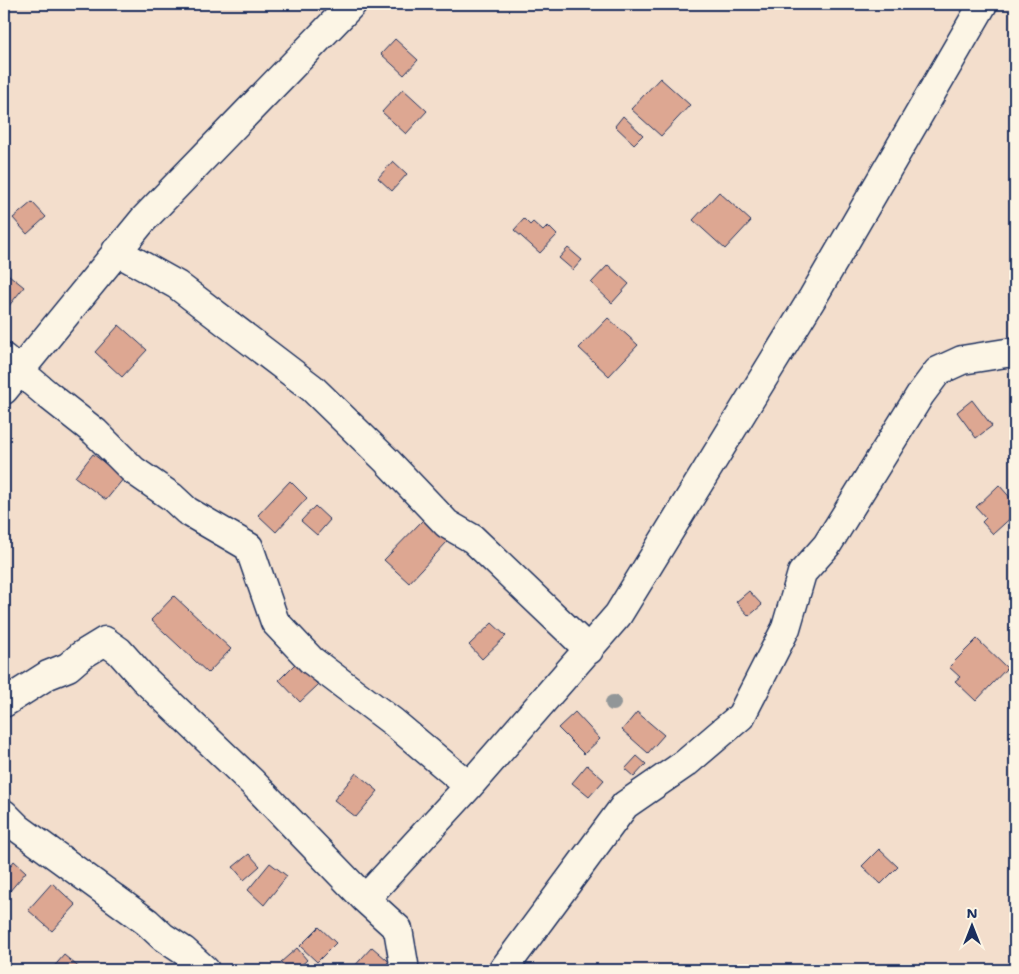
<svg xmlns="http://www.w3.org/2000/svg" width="1019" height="974" viewBox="0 0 1019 974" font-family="'Shantell Sans',sans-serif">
<rect width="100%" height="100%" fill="#f3decc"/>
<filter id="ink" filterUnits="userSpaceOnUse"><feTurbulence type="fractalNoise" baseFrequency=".02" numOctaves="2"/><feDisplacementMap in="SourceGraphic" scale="10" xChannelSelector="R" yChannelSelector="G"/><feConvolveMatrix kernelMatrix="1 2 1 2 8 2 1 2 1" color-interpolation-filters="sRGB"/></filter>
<g filter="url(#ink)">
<path fill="#dda792" stroke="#1b2f5e" d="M 395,39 L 418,60 L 404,75 L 381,54 Z
M 660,78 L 690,105 L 661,136 L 631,109 Z
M 403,89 L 427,111 L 406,134 L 382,112 Z
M 623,116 L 643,135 L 634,144 L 615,126 Z
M 393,161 L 407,174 L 392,191 L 378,178 Z
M 719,192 L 751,221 L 725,249 L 693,220 Z
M 32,202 L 46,217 L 27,234 L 13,218 Z
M 524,219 L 530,225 L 533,222 L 543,231 L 548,226 L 557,235 L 540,253 L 514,230 Z
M 568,248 L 582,260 L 573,270 L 559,258 Z
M 608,265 L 629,284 L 612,303 L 591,283 Z
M 4,271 L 24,287 L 4,312 Z
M 608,318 L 638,345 L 609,376 L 579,348 Z
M 119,325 L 147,350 L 122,377 L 95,352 Z
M 972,400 L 992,426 L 976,438 L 957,412 Z
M 93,454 L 124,478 L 106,500 L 75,477 Z
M 290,481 L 307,498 L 276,532 L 258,515 Z
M 999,485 L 1015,503 L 1015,514 L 993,534 L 982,522 L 986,518 L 976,507 Z
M 315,506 L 330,520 L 317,535 L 301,521 Z
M 423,520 L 447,542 L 409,583 L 384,560 Z
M 749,591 L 762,605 L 749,616 L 736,602 Z
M 174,596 L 231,649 L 208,673 L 151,620 Z
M 492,623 L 506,636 L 482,659 L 469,645 Z
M 977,639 L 1007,668 L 976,701 L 955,681 L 960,677 L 949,667 Z
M 297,662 L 318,685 L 300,702 L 279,680 Z
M 575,712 L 600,739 L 584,754 L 558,728 Z
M 637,712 L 664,735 L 648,753 L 622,730 Z
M 637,756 L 646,764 L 634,777 L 625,769 Z
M 587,765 L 604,780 L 589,797 L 572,783 Z
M 356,773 L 378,791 L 356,817 L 334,800 Z
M 879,849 L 898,867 L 881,884 L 862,866 Z
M 249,854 L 260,866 L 244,880 L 233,867 Z
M 14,861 L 26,872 L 9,892 L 4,888 L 4,867 L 7,870 Z
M 270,863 L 287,876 L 264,905 L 248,890 Z
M 52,883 L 76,905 L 52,931 L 28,910 Z
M 319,927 L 336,943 L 317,962 L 300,946 Z
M 372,947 L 393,965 L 388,970 L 351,970 Z
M 297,948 L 307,960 L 296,970 L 288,970 L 281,962 Z
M 64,955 L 82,970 L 51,970 Z"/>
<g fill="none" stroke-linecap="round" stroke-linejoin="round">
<defs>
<path id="minor" d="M 116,251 L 177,285 L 312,388 L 387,461 L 447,524 L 473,539 L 589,650
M 4,358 L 48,395 L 95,432 L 133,470 L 172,497 L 187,511 L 249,547 L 275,622 L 311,660 L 393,722 L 469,786
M 4,390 L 143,220 L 352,4
M 4,703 L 48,675 L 68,667 L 82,655 L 105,641 L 119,651 L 143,678 L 252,782 L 365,899
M 4,814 L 18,828 L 147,922 L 163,937 L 184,951 L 205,970
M 401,970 L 404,964 L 398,929 L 365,899 L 469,786 L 618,615 L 813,297 L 983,4
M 503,970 L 625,805 L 686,763 L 741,716 L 786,628 L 802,573 L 827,545 L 920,395 L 938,371 L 962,360 L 1006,353 L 1015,353"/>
</defs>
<use href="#minor" stroke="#1b2f5e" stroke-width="31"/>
<use href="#minor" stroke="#fcf5e5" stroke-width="28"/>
</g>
<circle fill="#919698" cx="613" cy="703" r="8"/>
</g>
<rect width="1019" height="974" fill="none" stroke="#fcf5e5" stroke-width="20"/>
<rect x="10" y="10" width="999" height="954" fill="none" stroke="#1b2f5e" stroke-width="2" filter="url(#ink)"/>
<g transform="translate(972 926)" stroke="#fcf5e5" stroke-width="4" paint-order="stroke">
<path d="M0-4L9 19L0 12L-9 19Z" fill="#1b2f5e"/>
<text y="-8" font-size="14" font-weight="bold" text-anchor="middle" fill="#1b2f5e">N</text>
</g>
</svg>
